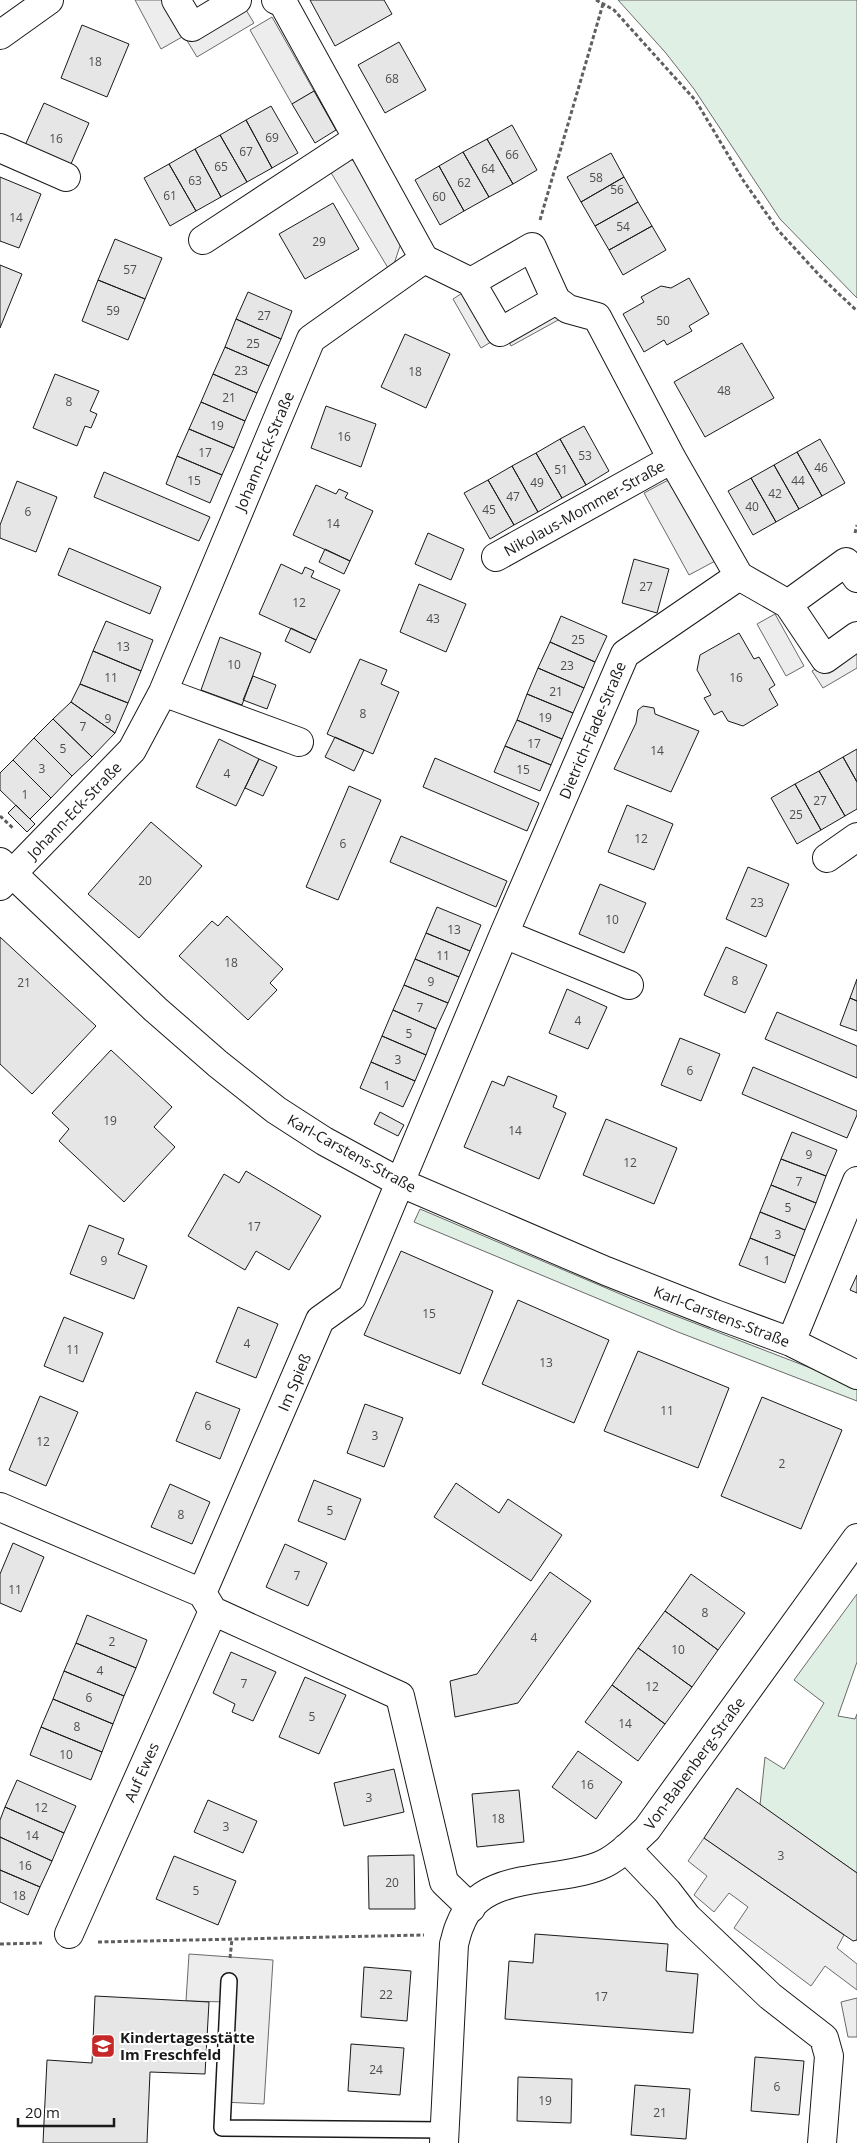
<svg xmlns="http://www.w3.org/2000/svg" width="857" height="2143" viewBox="0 0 857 2143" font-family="'Open Sans',sans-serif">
<rect width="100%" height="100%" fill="#fff"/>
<path fill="#e0efe3" stroke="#6a6a6a" d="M 618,0 L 857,0 L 857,298 L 780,219 L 694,89 L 665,52 Z
M 420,1209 L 632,1299 L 857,1386 L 857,1401 L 678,1332 L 414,1222 Z
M 857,1594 L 857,1662 L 838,1716 L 855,1719 L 857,1714 L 857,1873 L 760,1805 L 765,1757 L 784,1769 L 824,1703 L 794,1680 Z"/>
<path fill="#ededed" stroke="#6a6a6a" d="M 135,0 L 162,0 L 182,37 L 161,49 Z
M 243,5 L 254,23 L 197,57 L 186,39 Z
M 272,17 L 314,91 L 292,104 L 250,30 Z
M 341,155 L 356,162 L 402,240 L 391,273 L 330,171 Z
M 467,290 L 496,339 L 481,348 L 453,299 Z
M 554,306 L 560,319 L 511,346 L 505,333 Z
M 672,478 L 717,560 L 689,575 L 644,493 Z
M 775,614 L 804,666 L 786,676 L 757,624 Z
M 857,644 L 857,668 L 823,688 L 812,671 Z
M 704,1838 L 844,1935 L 837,1948 L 857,1964 L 857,1990 L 825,1966 L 811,1986 L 734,1928 L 748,1907 L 729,1893 L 714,1912 L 694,1895 L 707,1876 L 688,1861 Z
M 189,1954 L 273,1960 L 264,2104 L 223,2102 L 228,2002 L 186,2001 Z
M 857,1998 L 857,2037 L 848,2037 L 841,2002 Z"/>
<path fill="#e6e6e6" stroke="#1a1a1a" d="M 310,0 L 384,0 L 392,14 L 335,46 Z
M 82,25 L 129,44 L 107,97 L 61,78 Z
M 399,42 L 426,90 L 385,113 L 358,65 Z
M 314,91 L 336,130 L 315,143 L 292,104 Z
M 44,103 L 89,123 L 67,173 L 22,152 Z
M 271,106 L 298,153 L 272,168 L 246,120 Z
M 246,120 L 272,168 L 247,182 L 220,135 Z
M 512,125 L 537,170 L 513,184 L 487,139 Z
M 220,135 L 247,182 L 221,197 L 195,149 Z
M 487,139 L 513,184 L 489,197 L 463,152 Z
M 195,149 L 221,197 L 196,211 L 169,164 Z
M 463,152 L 489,197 L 464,211 L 439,166 Z
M 611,153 L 624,177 L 581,202 L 567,177 Z
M 169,164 L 196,211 L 170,226 L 144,178 Z
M 439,166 L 464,211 L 440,225 L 415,180 Z
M 0,177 L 41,194 L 19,248 L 0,241 Z
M 624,177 L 638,202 L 595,226 L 581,202 Z
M 638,202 L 652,226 L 609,250 L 595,226 Z
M 333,203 L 359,249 L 305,279 L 279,234 Z
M 652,226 L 666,250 L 623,275 L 609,250 Z
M 115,239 L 162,258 L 145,299 L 98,280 Z
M 0,265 L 22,274 L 0,328 Z
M 689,278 L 709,314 L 689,326 L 692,331 L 667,345 L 664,340 L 644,352 L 623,314 L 644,302 L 641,297 L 661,286 L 671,288 Z
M 98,280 L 145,299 L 128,340 L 82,321 Z
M 248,292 L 292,311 L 281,339 L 236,319 Z
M 236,319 L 281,339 L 269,366 L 225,347 Z
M 405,334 L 450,354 L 426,408 L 381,387 Z
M 742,343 L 774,398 L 705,437 L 674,382 Z
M 225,347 L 269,366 L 257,393 L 213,374 Z
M 55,374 L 99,391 L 90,411 L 97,414 L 91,428 L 85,426 L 77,446 L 33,428 Z
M 213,374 L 257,393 L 245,421 L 201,402 Z
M 201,402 L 245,421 L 234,448 L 189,429 Z
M 326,406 L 376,424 L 361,467 L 311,448 Z
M 584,426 L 609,471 L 586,485 L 560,439 Z
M 189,429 L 234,448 L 222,475 L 177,456 Z
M 560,439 L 586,485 L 562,498 L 536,453 Z
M 820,439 L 845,483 L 822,496 L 797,452 Z
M 797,452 L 822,496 L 799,509 L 774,465 Z
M 536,453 L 562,498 L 538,512 L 512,466 Z
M 177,456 L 222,475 L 210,503 L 166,484 Z
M 774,465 L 799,509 L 776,522 L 751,478 Z
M 512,466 L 538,512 L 514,525 L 488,480 Z
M 104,472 L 210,517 L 199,541 L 94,497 Z
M 751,478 L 776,522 L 753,535 L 728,491 Z
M 488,480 L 514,525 L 490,539 L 464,493 Z
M 17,481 L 57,497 L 36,552 L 0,538 L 0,525 Z
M 316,485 L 336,494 L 339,489 L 348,493 L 345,498 L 373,511 L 350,561 L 293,535 Z
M 428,533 L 464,549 L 451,580 L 415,564 Z
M 69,548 L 161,587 L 150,614 L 58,575 Z
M 325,549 L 350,561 L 344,574 L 319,562 Z
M 634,559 L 669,569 L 657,613 L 622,603 Z
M 281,564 L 302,574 L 305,567 L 314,571 L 311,577 L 340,590 L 316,640 L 259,614 Z
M 419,584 L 466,604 L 446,652 L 400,632 Z
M 561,616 L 607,636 L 595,662 L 550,642 Z
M 106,621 L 153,640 L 141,671 L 93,651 Z
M 291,628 L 316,640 L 310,653 L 285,641 Z
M 739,633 L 754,659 L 759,657 L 775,685 L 769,689 L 778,705 L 743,726 L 728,721 L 722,711 L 714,715 L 704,698 L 711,695 L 697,670 L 700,655 Z
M 220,637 L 261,653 L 242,705 L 201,690 Z
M 550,642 L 595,662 L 584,688 L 538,668 Z
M 93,651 L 141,671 L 128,703 L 80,684 Z
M 360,659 L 387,670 L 381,684 L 399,692 L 373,754 L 327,734 Z
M 538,668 L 584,688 L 573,713 L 527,694 Z
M 253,676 L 276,685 L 267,709 L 243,700 Z
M 80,684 L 128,703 L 115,733 L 71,702 Z
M 527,694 L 573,713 L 562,739 L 517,720 Z
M 71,702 L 115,733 L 92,757 L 53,719 Z
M 643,706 L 654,708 L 655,714 L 699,731 L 671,792 L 614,769 L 636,723 L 638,710 Z
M 53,719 L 92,757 L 72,776 L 34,738 Z
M 517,720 L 562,739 L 551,765 L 505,746 Z
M 335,737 L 364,750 L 354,771 L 325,757 Z
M 34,738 L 72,776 L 51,798 L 13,760 Z
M 219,739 L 259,759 L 236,806 L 196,787 Z
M 505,746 L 551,765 L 540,791 L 494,772 Z
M 857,749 L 857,782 L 843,757 Z
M 843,757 L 857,782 L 857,809 L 845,816 L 819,771 Z
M 435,758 L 539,803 L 527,831 L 423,787 Z
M 259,759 L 277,767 L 263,796 L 245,788 Z
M 13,760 L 51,798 L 30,819 L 0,790 L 0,773 Z
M 819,771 L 845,816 L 821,830 L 795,784 Z
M 795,784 L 821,830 L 797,844 L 771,798 Z
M 349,786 L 381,800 L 338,900 L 306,887 Z
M 16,805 L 35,824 L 27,832 L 8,813 Z
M 627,805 L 673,824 L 654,870 L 608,852 Z
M 151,822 L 202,866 L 139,938 L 88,894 Z
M 401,836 L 507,881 L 496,907 L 390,862 Z
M 748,867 L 789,884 L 766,937 L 726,919 Z
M 600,884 L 646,903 L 624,953 L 579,934 Z
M 437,907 L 481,925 L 470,951 L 426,933 Z
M 227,916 L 283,969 L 270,983 L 277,990 L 248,1020 L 179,956 L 212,921 L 218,926 Z
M 426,933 L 470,951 L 459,977 L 415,959 Z
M 0,937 L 96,1026 L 32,1094 L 0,1064 Z
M 726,947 L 767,965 L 745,1013 L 704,995 Z
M 415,959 L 459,977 L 448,1003 L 404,985 Z
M 857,979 L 857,1001 L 850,998 Z
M 404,985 L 448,1003 L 436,1029 L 393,1010 Z
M 567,989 L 607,1007 L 588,1049 L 549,1033 Z
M 850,998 L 857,1001 L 857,1031 L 840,1025 Z
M 393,1010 L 436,1029 L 426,1055 L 382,1036 Z
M 777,1012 L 857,1046 L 857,1078 L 765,1039 Z
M 382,1036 L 426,1055 L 415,1081 L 371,1062 Z
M 680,1038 L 720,1054 L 701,1101 L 661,1085 Z
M 111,1050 L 172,1107 L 154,1127 L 175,1147 L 124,1202 L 59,1141 L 69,1129 L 52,1113 Z
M 371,1062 L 415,1081 L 403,1107 L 360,1088 Z
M 753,1067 L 857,1111 L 857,1115 L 847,1138 L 742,1094 Z
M 508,1076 L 557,1096 L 553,1107 L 566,1113 L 539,1179 L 464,1147 L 492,1081 L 504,1086 Z
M 380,1112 L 404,1125 L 398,1136 L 374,1124 Z
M 606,1119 L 677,1148 L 654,1204 L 583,1175 Z
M 792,1132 L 837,1150 L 826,1176 L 781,1159 Z
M 781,1159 L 826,1176 L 816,1203 L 771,1185 Z
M 246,1171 L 321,1216 L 289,1270 L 256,1251 L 245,1270 L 188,1236 L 224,1174 L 239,1183 Z
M 771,1185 L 816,1203 L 805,1230 L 760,1212 Z
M 760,1212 L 805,1230 L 795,1256 L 750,1238 Z
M 89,1225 L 124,1239 L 118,1254 L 147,1266 L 134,1299 L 70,1274 Z
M 750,1238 L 795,1256 L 785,1283 L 739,1265 Z
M 401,1251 L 493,1291 L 460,1374 L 364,1335 Z
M 857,1275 L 857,1293 L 850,1290 Z
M 518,1300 L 609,1340 L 574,1423 L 482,1384 Z
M 238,1307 L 278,1324 L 256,1378 L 216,1362 Z
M 64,1317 L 103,1333 L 83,1382 L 44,1366 Z
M 638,1351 L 729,1388 L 698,1468 L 604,1431 Z
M 196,1392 L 240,1409 L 220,1459 L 176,1441 Z
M 40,1396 L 78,1412 L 46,1486 L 9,1470 Z
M 762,1397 L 842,1430 L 801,1529 L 721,1496 Z
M 365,1404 L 403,1418 L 384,1467 L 347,1453 Z
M 314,1480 L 361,1499 L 345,1540 L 298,1521 Z
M 456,1483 L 499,1513 L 508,1499 L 562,1535 L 531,1581 L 434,1517 Z
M 170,1484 L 210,1502 L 192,1544 L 151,1527 Z
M 13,1543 L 44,1557 L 21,1612 L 0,1603 L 0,1574 Z
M 285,1544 L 327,1563 L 308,1606 L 266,1587 Z
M 550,1572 L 591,1601 L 518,1703 L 455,1717 L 450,1681 L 477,1674 Z
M 691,1574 L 745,1613 L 718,1650 L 665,1611 Z
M 665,1611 L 718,1650 L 692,1687 L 638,1648 Z
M 87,1615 L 147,1640 L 136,1668 L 76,1643 Z
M 76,1643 L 136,1668 L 124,1696 L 64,1671 Z
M 638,1648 L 692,1687 L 665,1724 L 612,1685 Z
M 231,1652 L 276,1672 L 253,1721 L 232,1712 L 235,1704 L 213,1693 Z
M 64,1671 L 124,1696 L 113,1724 L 53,1699 Z
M 305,1677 L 346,1695 L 319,1754 L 279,1737 Z
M 612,1685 L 665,1724 L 638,1761 L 585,1722 Z
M 53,1699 L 113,1724 L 102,1752 L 41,1727 Z
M 41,1727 L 102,1752 L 91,1780 L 30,1755 Z
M 578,1751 L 622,1782 L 596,1819 L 552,1787 Z
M 394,1769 L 404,1812 L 344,1826 L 334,1783 Z
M 17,1780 L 76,1806 L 64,1833 L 5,1807 Z
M 737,1788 L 857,1873 L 857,1940 L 853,1941 L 704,1838 Z
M 519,1790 L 524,1842 L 477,1847 L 472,1794 Z
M 208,1800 L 257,1821 L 243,1853 L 194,1832 Z
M 5,1807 L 64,1833 L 52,1861 L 0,1837 L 0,1820 Z
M 0,1837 L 52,1861 L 40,1887 L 0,1870 Z
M 414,1855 L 415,1909 L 369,1909 L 368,1856 Z
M 174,1856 L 236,1881 L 218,1925 L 156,1899 Z
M 0,1870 L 40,1887 L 28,1915 L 0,1902 Z
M 535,1934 L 668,1944 L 666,1971 L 698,1974 L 693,2033 L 505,2019 L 509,1961 L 533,1963 Z
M 364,1967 L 411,1971 L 407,2021 L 361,2017 Z
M 95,1996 L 209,2002 L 205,2074 L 150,2072 L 147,2143 L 43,2143 L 47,2060 L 92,2063 Z
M 351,2044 L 404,2048 L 400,2095 L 348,2091 Z
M 755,2057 L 804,2061 L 799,2115 L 751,2111 Z
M 518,2077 L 572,2079 L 571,2123 L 517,2121 Z
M 635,2085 L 690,2089 L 686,2139 L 631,2135 Z"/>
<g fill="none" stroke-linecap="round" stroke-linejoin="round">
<defs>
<path id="lane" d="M 229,1981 L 222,2128 L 445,2130"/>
<path id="street" d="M 176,0 L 192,27 L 237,0
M 276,0 L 283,3 L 424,259 L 471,282 L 500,332 L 556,300 L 568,309 L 597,317 L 672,459 L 739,576 L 788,604 L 846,562 L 857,578
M 0,35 L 49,0
M 0,148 L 66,177
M 203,240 L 357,139
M 471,282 L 532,247 L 556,300
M 496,557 L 672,459
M 788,604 L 825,659 L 857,636
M 163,692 L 299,742
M 827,858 L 857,837
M 0,862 L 155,1009 L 218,1064 L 276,1110 L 324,1141 L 401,1183 L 606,1271 L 715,1314 L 791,1342 L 857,1375
M 0,886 L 132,750 L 163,692 L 311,339 L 424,259
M 504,934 L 629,985
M 791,1342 L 857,1181
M 0,1507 L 202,1593 L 213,1611 L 400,1696 L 444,1882 L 471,1908
M 202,1593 L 320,1320 L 352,1297 L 504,934 L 625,654 L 739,576
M 626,1848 L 667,1891 L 687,1917 L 770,1996 L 824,2038 L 829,2056 L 822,2143
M 69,1934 L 213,1611
M 444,2143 L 454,1944 C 456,1938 457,1931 460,1925 C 480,1870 554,1884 599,1866 C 617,1859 633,1842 647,1829 L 857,1538"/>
</defs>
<use href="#lane" stroke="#1a1a1a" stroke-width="18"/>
<use href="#street" stroke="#1a1a1a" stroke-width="30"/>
<path stroke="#5f5f5f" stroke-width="3" stroke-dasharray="4 2.5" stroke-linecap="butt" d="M 596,0 L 614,10 L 696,101 L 743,180 L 778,230 L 820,276 L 857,311
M 540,220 L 603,4
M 855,533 L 857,525
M 0,816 L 14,829
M 98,1942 L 424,1935
M 0,1944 L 42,1943
M 230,1958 L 232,1939"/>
<use href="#lane" stroke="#fff" stroke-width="15"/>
<use href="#street" stroke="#fff" stroke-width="28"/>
</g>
<defs>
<symbol id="school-square" viewBox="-11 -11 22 22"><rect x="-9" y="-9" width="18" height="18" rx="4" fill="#c62828" stroke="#fff"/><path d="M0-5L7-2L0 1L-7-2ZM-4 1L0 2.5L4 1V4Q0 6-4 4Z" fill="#fff"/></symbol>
</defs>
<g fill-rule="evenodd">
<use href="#school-square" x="89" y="2032" width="28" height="28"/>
</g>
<g text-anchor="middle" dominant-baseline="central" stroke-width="4" stroke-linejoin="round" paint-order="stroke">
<g font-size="12" fill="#4d4d4d">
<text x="95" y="61">18</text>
<text x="392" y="78">68</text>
<text x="272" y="137">69</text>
<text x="56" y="138">16</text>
<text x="246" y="151">67</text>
<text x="512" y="154">66</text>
<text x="221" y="166">65</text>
<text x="488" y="168">64</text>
<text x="596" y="177">58</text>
<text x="195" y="180">63</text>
<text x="464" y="182">62</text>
<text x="617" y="189">56</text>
<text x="170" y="195">61</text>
<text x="439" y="196">60</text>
<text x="16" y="217">14</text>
<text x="623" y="226">54</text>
<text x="319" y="241">29</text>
<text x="130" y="269">57</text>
<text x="113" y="310">59</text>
<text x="264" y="315">27</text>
<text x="663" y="320">50</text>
<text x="253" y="343">25</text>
<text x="241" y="370">23</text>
<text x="415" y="371">18</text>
<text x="724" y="390">48</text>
<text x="229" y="397">21</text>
<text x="69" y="401">8</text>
<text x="217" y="425">19</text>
<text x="344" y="436">16</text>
<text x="205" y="452">17</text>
<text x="585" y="455">53</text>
<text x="821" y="467">46</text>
<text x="561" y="469">51</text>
<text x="194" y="480">15</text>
<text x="798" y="480">44</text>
<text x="537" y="482">49</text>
<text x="775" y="493">42</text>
<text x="513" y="496">47</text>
<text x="752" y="506">40</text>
<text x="489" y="509">45</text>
<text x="28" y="511">6</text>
<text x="333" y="523">14</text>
<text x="646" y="586">27</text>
<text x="299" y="602">12</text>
<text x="433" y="618">43</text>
<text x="578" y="639">25</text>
<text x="123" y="646">13</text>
<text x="234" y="664">10</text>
<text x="567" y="665">23</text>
<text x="111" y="677">11</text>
<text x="736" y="677">16</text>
<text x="556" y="691">21</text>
<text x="363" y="713">8</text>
<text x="545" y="717">19</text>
<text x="108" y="718">9</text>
<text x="83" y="726">7</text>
<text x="534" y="743">17</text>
<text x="63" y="748">5</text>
<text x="657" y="750">14</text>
<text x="42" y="768">3</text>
<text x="523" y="769">15</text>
<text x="227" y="773">4</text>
<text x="25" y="794">1</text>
<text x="820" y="800">27</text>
<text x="796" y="814">25</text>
<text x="641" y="838">12</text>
<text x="343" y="843">6</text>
<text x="145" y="880">20</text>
<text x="757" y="902">23</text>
<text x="612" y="919">10</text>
<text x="454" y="929">13</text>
<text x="443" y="955">11</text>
<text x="231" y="962">18</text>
<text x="735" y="980">8</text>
<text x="431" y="981">9</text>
<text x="24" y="982">21</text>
<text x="420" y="1007">7</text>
<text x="578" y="1020">4</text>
<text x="409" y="1033">5</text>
<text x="398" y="1059">3</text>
<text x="690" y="1070">6</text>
<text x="387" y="1085">1</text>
<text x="110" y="1120">19</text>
<text x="515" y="1130">14</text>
<text x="809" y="1154">9</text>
<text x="630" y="1162">12</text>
<text x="799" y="1181">7</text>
<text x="788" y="1207">5</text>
<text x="254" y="1226">17</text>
<text x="778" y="1234">3</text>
<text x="104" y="1260">9</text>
<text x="767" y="1260">1</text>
<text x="429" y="1313">15</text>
<text x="247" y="1343">4</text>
<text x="73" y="1349">11</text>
<text x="546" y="1362">13</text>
<text x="667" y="1410">11</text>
<text x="208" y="1425">6</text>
<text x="375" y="1435">3</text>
<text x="43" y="1441">12</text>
<text x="782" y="1463">2</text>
<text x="330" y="1510">5</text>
<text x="181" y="1514">8</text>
<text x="297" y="1575">7</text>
<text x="15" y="1589">11</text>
<text x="705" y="1612">8</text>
<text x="534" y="1637">4</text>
<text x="112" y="1641">2</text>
<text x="678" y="1649">10</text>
<text x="100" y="1670">4</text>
<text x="244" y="1683">7</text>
<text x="652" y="1686">12</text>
<text x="89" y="1697">6</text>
<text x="312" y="1716">5</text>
<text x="625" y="1723">14</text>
<text x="77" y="1726">8</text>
<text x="66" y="1754">10</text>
<text x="587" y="1784">16</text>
<text x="369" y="1797">3</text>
<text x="41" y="1807">12</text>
<text x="498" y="1818">18</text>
<text x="226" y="1826">3</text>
<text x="32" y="1835">14</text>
<text x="781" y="1855">3</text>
<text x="25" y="1865">16</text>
<text x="392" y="1882">20</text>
<text x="196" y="1890">5</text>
<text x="19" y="1895">18</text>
<text x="386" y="1994">22</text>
<text x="601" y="1996">17</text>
<text x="376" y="2069">24</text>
<text x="777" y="2086">6</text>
<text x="545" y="2100">19</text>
<text x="660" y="2112">21</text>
</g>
<g font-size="15" fill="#1a1a1a" stroke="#fff">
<text transform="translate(264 451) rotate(-67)">Johann-Eck-Straße</text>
<text transform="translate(584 508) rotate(-29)">Nikolaus-Mommer-Straße</text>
<text transform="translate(592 730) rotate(-67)">Dietrich-Flade-Straße</text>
<text transform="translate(74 810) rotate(-46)">Johann-Eck-Straße</text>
<text transform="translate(352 1153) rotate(29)">Karl-Carstens-Straße</text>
<text transform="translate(722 1316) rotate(21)">Karl-Carstens-Straße</text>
<text transform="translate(294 1382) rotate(-67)">Im Spieß</text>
<text transform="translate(694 1763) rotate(-54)">Von-Babenberg-Straße</text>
<text transform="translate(141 1772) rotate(-66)">Auf Ewes</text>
</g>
<g font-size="15" font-weight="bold" fill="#1a1a1a" stroke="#fff" text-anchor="start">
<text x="120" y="2037">Kindertagesstätte<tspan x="120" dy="17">Im Freschfeld</tspan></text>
</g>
</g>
<path d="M18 2118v8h96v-8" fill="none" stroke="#1a1a1a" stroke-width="2.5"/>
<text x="25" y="2118" font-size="15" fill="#1a1a1a" stroke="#ffffff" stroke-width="4" paint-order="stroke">20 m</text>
</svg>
